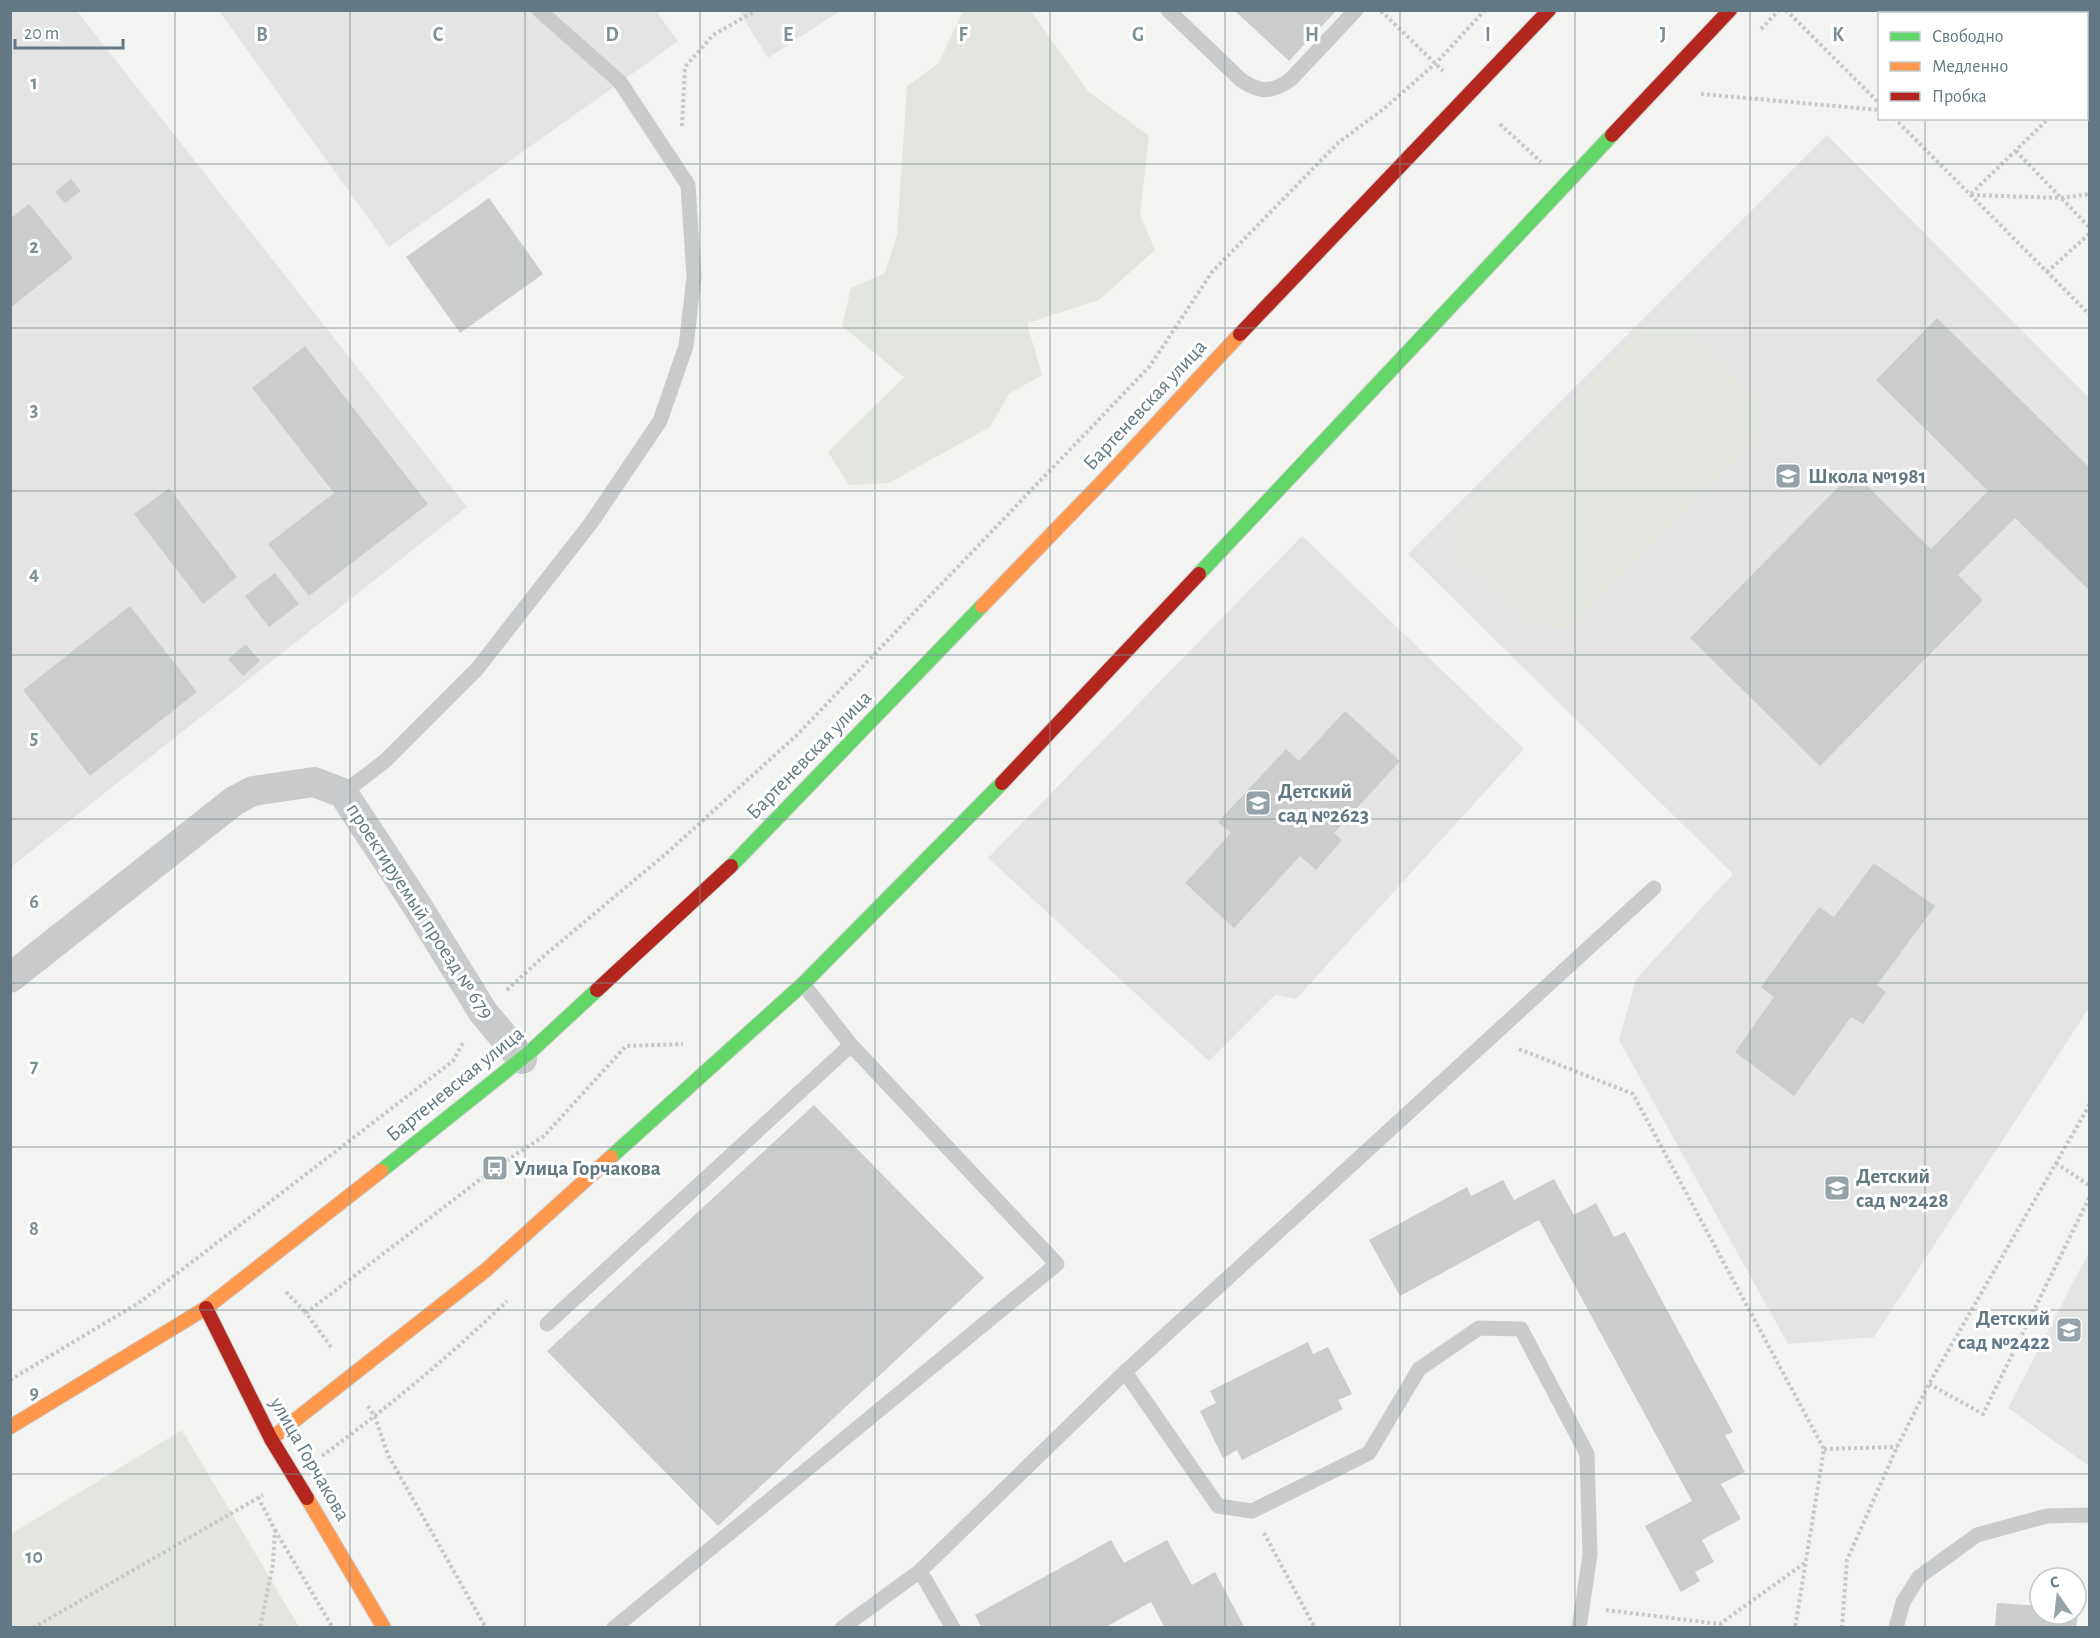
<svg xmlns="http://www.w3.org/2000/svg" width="2100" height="1638" viewBox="0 0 2100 1638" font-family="'Alegreya Sans',sans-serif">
<rect width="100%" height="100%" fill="#f3f3f1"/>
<path fill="#e3e4e3" d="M 11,11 L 77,11 L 467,507 L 11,867 Z
M 219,11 L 656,11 L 678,41 L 389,247 Z
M 739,11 L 840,11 L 768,58 Z
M 1827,135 L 2089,398 L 2089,1008 L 1874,1337 L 1788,1344 L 1619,1040 L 1636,979 L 1733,874 L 1408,554 Z
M 1302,536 L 1524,749 L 1296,999 L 1275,995 L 1209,1061 L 988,858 Z
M 2089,1252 L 2089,1466 L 2008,1408 Z"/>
<path fill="#e3e6df" d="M 963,11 L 1031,11 L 1088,91 L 1149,136 L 1140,215 L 1155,250 L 1099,300 L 1027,323 L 1042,375 L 1009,394 L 990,427 L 889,483 L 849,485 L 828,452 L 904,377 L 842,326 L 851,288 L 885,273 L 897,235 L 907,86 L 938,64 Z
M 1645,326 L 1687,327 L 1760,404 L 1754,443 L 1566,630 L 1526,621 L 1460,558 L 1457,521 Z
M 182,1430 L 299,1627 L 11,1627 L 11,1534 Z"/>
<path fill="#cbcccc" d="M 1234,10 L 1337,10 L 1289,61 Z
M 2071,10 L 2090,10 L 2090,29 L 2086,26 L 2086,14 L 2074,14 Z
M 71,179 L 81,191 L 65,203 L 55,192 Z
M 489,198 L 543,274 L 460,333 L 406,257 Z
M 29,204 L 73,258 L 10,308 L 10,219 Z
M 1937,318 L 2090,468 L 2090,591 L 2015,518 L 1958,575 L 1983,600 L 1820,766 L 1690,638 L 1853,472 L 1931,549 L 1988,491 L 1876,380 Z
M 305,346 L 428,504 L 309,596 L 268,544 L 334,493 L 252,388 Z
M 169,488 L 237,577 L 203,604 L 134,514 Z
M 275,573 L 299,604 L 269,627 L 245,596 Z
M 130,606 L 197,692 L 90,776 L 23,690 Z
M 246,644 L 260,661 L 243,676 L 228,659 Z
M 1345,711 L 1400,761 L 1334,833 L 1342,840 L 1316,870 L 1300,856 L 1234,928 L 1185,883 L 1231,833 L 1218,822 L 1286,749 L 1299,761 Z
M 1874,863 L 1935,906 L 1877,985 L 1886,992 L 1863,1024 L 1851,1017 L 1794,1096 L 1735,1052 L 1774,997 L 1761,987 L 1819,907 L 1834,917 Z
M 814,1105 L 984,1278 L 718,1526 L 547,1351 Z
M 1554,1179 L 1574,1215 L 1596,1203 L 1614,1237 L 1625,1232 L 1733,1432 L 1725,1435 L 1745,1472 L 1721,1484 L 1741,1519 L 1702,1540 L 1714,1562 L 1695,1572 L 1700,1581 L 1681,1592 L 1645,1526 L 1692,1501 L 1539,1220 L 1400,1296 L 1369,1240 L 1467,1187 L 1471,1196 L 1503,1180 L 1514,1200 Z
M 1308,1342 L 1313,1354 L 1328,1347 L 1352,1394 L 1338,1400 L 1343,1409 L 1242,1460 L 1237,1450 L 1223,1458 L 1200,1411 L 1216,1403 L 1210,1391 Z
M 1111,1540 L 1124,1563 L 1167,1540 L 1192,1585 L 1215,1572 L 1245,1628 L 1165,1628 L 1151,1602 L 1104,1628 L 982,1628 L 975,1615 Z
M 2076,1587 L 2080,1588 L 2078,1612 L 2076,1612 Z
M 1997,1603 L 2040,1606 L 2040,1614 L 2078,1614 L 2076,1628 L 1995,1628 Z"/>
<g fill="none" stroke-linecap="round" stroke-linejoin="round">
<defs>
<path id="fast" d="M 1199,574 L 1612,135
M 731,866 L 982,606
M 611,1157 L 803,984 L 1002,783
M 381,1171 L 530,1052 L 597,990"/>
<path id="slow" d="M 982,606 L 1101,483 L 1240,334
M 10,1427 L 206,1308 L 381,1171
M 271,1439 L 486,1270 L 611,1157
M 307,1498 L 384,1628"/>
<path id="jam" d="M 1612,135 L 1730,10
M 1240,334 L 1549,10
M 1002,783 L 1199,574
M 597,990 L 731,866
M 206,1308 L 271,1439 L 307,1498"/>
</defs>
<use href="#fast" stroke="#ced0d0" stroke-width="16"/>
<use href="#slow" stroke="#ced0d0" stroke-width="16"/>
<use href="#jam" stroke="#ced0d0" stroke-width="16"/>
<path stroke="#c7c8c8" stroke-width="4" stroke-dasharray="3 3" stroke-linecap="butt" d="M 1786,10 L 1880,104
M 1381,11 L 1443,71
M 1761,29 L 1779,10
M 1701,94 L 1880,110
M 1894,118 L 2090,315
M 1500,124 L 1541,162
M 682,126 L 685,67 L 713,35 L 757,10
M 2016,151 L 2090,228
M 1971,194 L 2049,118
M 1971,195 L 2061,198 L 2090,194
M 2047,272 L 2090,233
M 507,990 L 545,955 L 668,852 L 798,734 L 1150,366 L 1212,272 L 1338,143 L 1386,107 L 1436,63 L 1485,10
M 1519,1049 L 1633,1094 L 1824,1449 L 1795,1628
M 2056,1163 L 2090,1186
M 286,1292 L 306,1313
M 331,1347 L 306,1313 L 495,1168 L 544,1136 L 626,1046 L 683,1044
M 10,1380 L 140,1302 L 453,1061 L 464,1041
M 1929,1384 L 1983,1414 L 2090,1196
M 368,1406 L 375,1417 L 388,1455 L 486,1628
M 1824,1449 L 1897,1447
M 322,1456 C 387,1408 449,1357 507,1301
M 258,1497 L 275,1530 L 273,1564 L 260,1628
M 275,1530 L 333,1628
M 1264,1533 L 1315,1628
M 1606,1610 L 1720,1624 L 1806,1562
M 33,1628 L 263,1495
M 1842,1628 L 1847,1560 L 1897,1447 L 1929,1384 L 2090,1104"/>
<path stroke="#c8cacb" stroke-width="15" d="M 1168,10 L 1241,80 C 1260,93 1272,93 1291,79 L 1356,10
M 2018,10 L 2021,14
M 2086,82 L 2090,84
M 343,793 L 385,761 L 477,669 L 591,523 L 660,421 L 686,346 L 694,277 L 688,185 L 620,82 L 539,10
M 803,984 L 851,1045
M 547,1324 L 851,1045 L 1057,1264 L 614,1628
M 1125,1372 L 1218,1506 L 1252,1511 L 1369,1453 L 1419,1369 L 1479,1328 L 1521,1329 L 1587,1454 L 1590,1555 L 1579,1628
M 920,1571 L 953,1628
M 842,1628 L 920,1571 L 1125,1372 L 1654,888
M 1896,1628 L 1903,1602 L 1919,1577 L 1977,1535 L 2047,1516 L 2090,1515"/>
<path stroke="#c8cacb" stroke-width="30" d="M 10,978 L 234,801 L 253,791 L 314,782 L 343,793 L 416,904 L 483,1012 L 522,1059"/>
<use href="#fast" stroke="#63d668" stroke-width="14"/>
<use href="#slow" stroke="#ff974d" stroke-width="14"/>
<use href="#jam" stroke="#b3261e" stroke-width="14"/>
</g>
<path fill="none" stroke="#7c8e96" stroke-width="1.5" stroke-opacity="0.55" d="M 175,10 L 175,1628M 350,10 L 350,1628M 525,10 L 525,1628M 700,10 L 700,1628M 875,10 L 875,1628M 1050,10 L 1050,1628M 1225,10 L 1225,1628M 1400,10 L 1400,1628M 1575,10 L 1575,1628M 1750,10 L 1750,1628M 1925,10 L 1925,14M 1925,118 L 1925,1628M 10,164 L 2090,164M 10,328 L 2090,328M 10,491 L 2090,491M 10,655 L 2090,655M 10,819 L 2090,819M 10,983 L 2090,983M 10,1147 L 2090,1147M 10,1310 L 2090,1310M 10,1474 L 2090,1474"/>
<defs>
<symbol id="school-square" viewBox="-11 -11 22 22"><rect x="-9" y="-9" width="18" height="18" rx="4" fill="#95a3a9" stroke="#fff"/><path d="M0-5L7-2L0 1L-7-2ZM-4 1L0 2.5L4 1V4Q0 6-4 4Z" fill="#fff"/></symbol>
<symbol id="bus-square" viewBox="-11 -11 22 22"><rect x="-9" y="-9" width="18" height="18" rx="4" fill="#95a3a9" stroke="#fff"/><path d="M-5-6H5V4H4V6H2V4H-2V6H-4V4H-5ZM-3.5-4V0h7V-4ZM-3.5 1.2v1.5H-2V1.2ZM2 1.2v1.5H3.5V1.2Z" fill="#fff"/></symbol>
</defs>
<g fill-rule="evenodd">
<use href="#school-square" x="1773" y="461" width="30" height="30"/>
<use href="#school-square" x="1243" y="788" width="30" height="30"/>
<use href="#bus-square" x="480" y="1153" width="30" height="30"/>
<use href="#school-square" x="1822" y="1173" width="30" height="30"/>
<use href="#school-square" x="2054" y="1315" width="30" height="30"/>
</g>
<g text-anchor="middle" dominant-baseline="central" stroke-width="6" stroke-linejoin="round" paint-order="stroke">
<g font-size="21" fill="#627882" stroke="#fff">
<text transform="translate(1145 405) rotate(-47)">Бартеневская улица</text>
<text transform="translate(809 755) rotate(-46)">Бартеневская улица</text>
<text transform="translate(420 911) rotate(57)">проектируемый проезд № 679</text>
<text transform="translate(455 1084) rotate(-39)">Бартеневская улица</text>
<text transform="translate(310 1459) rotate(60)">улица Горчакова</text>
</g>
<g font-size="21" font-weight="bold" fill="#627882" stroke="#fff" text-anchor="start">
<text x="1808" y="476">Школа №1981</text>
<text x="1278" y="791">Детский<tspan x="1278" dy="24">сад №2623</tspan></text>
<text x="514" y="1168">Улица Горчакова</text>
<text x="1856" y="1176">Детский<tspan x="1856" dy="24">сад №2428</tspan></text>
<text x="2050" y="1318" text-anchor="end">Детский<tspan x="2050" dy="24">сад №2422</tspan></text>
</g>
</g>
<g font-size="20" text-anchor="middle" font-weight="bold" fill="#7c8e96" stroke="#fff" stroke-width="6" stroke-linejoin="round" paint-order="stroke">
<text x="262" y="41">B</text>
<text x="438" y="41">C</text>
<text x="612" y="41">D</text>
<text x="788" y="41">E</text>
<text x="963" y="41">F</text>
<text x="1138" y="41">G</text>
<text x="1312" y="41">H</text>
<text x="1488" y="41">I</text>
<text x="1663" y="41">J</text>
<text x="1838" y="41">K</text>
<text x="34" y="89">1</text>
<text x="34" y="253">2</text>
<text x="34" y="416">3</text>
<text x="34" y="580">4</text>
<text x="34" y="744">5</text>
<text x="34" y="908">6</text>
<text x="34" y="1072">7</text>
<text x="34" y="1235">8</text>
<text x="34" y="1399">9</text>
<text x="34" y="1563">10</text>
</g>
<rect width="2100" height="1638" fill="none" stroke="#627882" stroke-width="24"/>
<rect x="1878" y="12" width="210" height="108" fill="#ffffff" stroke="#c0c9cd" stroke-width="1.5"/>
<rect x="1890" y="32" width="30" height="9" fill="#63d668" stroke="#c0c9cd" stroke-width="1.5"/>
<text x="1932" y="42" font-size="18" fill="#627882">Свободно</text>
<rect x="1890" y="62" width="30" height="9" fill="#ff974d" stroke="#c0c9cd" stroke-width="1.5"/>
<text x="1932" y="72" font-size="18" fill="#627882">Медленно</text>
<rect x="1890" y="92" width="30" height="9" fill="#b3261e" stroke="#c0c9cd" stroke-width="1.5"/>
<text x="1932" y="102" font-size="18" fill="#627882">Пробка</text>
<g transform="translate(2058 1596) rotate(346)"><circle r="28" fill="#ffffff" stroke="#c0c9cd" stroke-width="1.5"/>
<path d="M0-4.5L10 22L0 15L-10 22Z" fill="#95a3a9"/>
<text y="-9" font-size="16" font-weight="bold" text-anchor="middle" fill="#627882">С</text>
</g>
<path d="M15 39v9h108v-9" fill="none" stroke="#627882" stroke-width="3"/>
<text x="24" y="39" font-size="18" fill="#627882" stroke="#ffffff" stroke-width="4.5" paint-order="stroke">20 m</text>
</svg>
